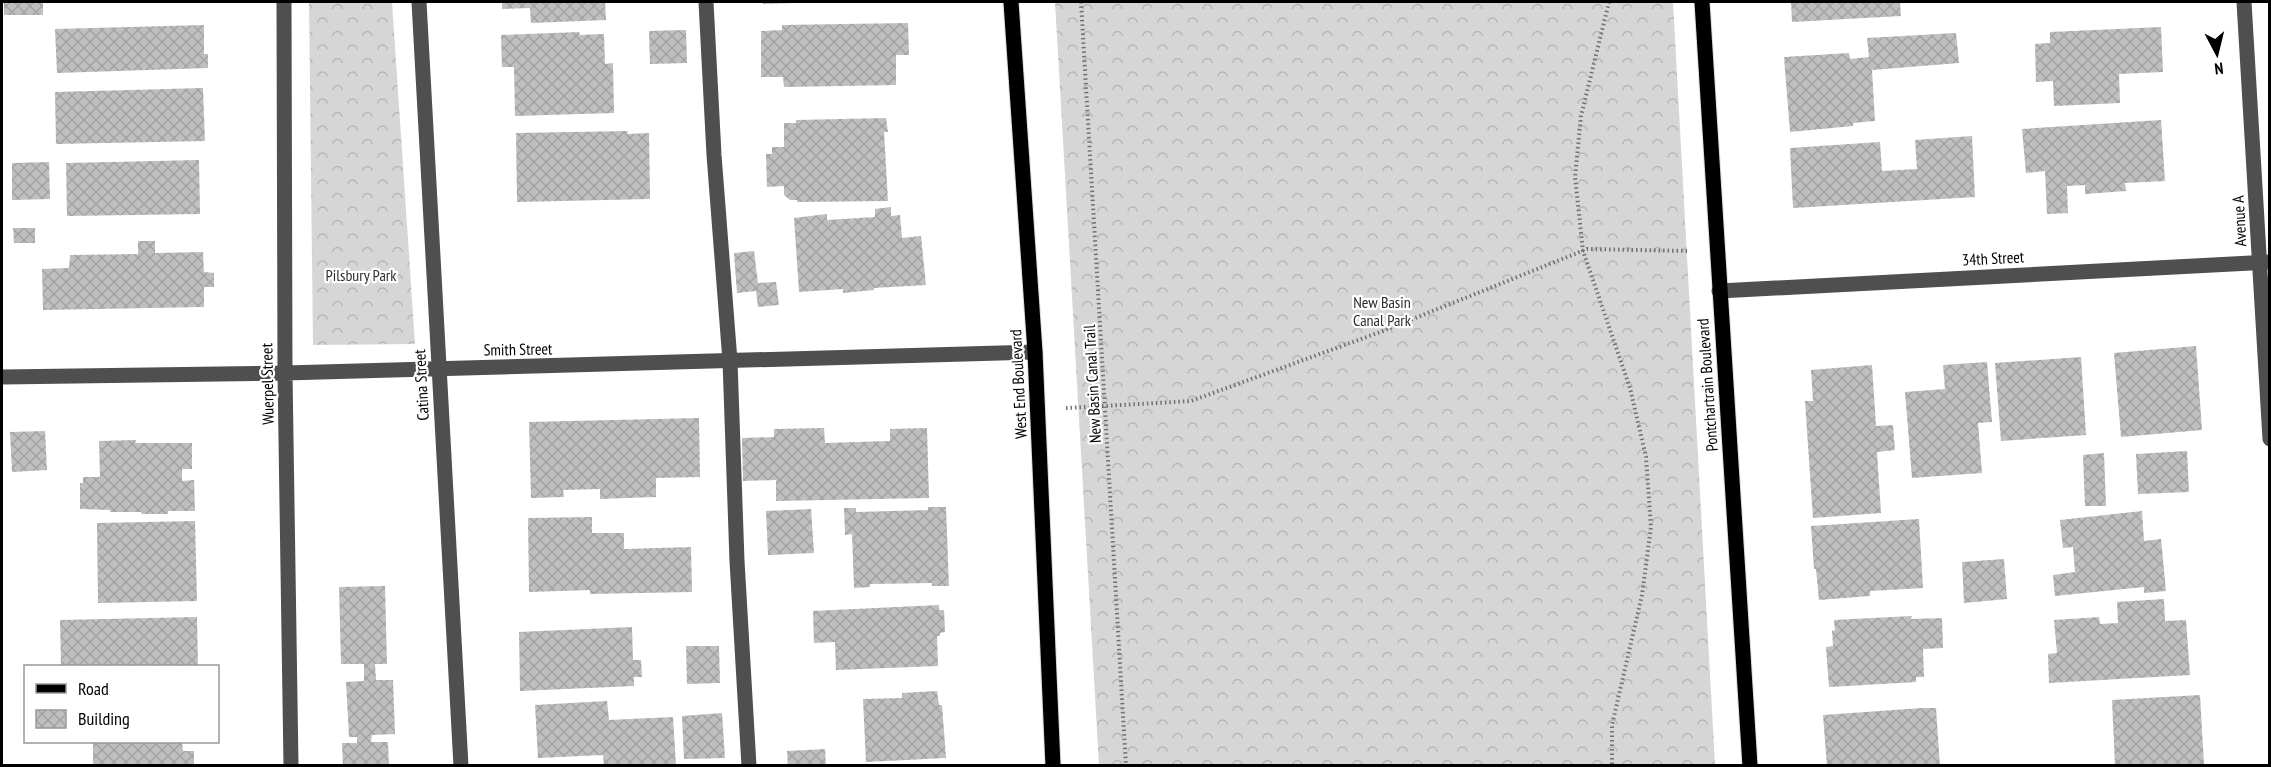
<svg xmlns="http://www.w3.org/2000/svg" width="2271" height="767" viewBox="0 0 2271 767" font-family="'PT Sans Narrow',sans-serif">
<defs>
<pattern id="forest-crowns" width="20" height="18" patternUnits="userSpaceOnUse" patternTransform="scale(1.5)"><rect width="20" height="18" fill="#d6d6d6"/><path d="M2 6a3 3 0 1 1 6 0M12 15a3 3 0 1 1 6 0" fill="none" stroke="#b6b6b6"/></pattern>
<pattern id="building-cross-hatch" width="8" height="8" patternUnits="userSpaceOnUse" patternTransform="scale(1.5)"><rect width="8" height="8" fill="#bfbfbf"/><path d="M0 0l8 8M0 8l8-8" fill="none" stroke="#a2a2a2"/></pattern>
</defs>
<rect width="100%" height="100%" fill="#fff"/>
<path fill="url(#forest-crowns)" d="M 309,2 L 392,2 L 415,344 L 313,345 Z
M 1055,2 L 1673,2 L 1715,765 L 1099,765 Z"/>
<path fill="url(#building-cross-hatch)" d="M 4,2 L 43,2 L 43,15 L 4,15 Z
M 502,2 L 605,2 L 606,20 L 531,23 L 530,8 L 502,9 Z
M 763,2 L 793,2 L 793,3 L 763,4 Z
M 1791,2 L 1900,2 L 1901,16 L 1792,22 Z
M 908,23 L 909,55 L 896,55 L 896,85 L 784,87 L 783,77 L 761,77 L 761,31 L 782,30 L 782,25 Z
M 204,25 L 204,54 L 208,54 L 208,68 L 57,73 L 55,29 Z
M 2161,27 L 2163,72 L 2119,74 L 2120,103 L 2054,106 L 2053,81 L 2036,82 L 2035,44 L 2050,43 L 2050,32 Z
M 686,30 L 687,63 L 650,64 L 649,31 Z
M 579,32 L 580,35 L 604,34 L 605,64 L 613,63 L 614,113 L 515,116 L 514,67 L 502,67 L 501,35 Z
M 1956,33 L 1959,63 L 1872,70 L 1875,121 L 1853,123 L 1853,126 L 1790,132 L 1784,57 L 1849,53 L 1850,59 L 1869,57 L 1867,38 Z
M 203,88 L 205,141 L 56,144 L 55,92 Z
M 886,118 L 888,132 L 884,132 L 888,201 L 797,202 L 797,200 L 790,200 L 784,195 L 784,186 L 767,187 L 766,154 L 772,154 L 772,147 L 784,147 L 784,123 L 796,123 L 796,120 Z
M 2161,120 L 2165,181 L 2125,183 L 2126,191 L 2085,194 L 2085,185 L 2067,186 L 2068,213 L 2047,214 L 2045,171 L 2026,173 L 2022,129 Z
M 628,131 L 627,134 L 649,133 L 650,199 L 517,202 L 516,133 Z
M 1972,136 L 1975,197 L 1793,208 L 1790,148 L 1880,142 L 1882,171 L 1917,169 L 1915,140 Z
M 199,160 L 200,214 L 67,216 L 66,163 Z
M 49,162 L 50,199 L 12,200 L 12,163 Z
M 891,207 L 891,216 L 900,215 L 902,238 L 921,236 L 926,285 L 874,288 L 874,290 L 843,293 L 843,289 L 799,292 L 794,218 L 827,214 L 827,220 L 875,217 L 875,209 Z
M 13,228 L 35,228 L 35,243 L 14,243 Z
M 138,241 L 155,241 L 155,253 L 203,252 L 204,272 L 214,273 L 214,287 L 204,287 L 204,307 L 43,310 L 42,269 L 69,268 L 70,255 L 138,254 Z
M 754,251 L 758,283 L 776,282 L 779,305 L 758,307 L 756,291 L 737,293 L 734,253 Z
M 2196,346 L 2202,430 L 2121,437 L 2114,353 Z
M 2081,357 L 2086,435 L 2001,441 L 1995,363 Z
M 1987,362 L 1992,422 L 1978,423 L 1982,473 L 1912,478 L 1905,392 L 1945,389 L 1943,365 Z
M 1872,365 L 1876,426 L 1893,425 L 1895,450 L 1877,452 L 1881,513 L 1813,518 L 1805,401 L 1813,401 L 1811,370 Z
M 699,418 L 700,477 L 656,478 L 656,497 L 600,499 L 600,489 L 563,490 L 564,497 L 531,498 L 529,422 Z
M 824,428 L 825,443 L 890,441 L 890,429 L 927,428 L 929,498 L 776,501 L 776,480 L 743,481 L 742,438 L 774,437 L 774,429 Z
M 45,431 L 47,470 L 12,472 L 10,432 Z
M 136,440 L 135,443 L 192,443 L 192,469 L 182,469 L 182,481 L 194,480 L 195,511 L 168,511 L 168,514 L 142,514 L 141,512 L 110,512 L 110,510 L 80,509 L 80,483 L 83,483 L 83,477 L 100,477 L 99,441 Z
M 2187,451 L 2189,492 L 2138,494 L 2136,454 Z
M 2104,453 L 2106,506 L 2085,506 L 2083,455 Z
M 928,507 L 946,507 L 949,586 L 932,586 L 932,583 L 870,584 L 870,587 L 854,588 L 852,534 L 845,535 L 844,508 L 856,508 L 856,512 L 928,510 Z
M 811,509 L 814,553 L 768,555 L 766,511 Z
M 2142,511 L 2144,541 L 2161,539 L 2166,591 L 2144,593 L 2144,587 L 2055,596 L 2053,575 L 2075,572 L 2073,547 L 2063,548 L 2060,520 Z
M 592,517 L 592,533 L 624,533 L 624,549 L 691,547 L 692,592 L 590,594 L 590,590 L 529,592 L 528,518 Z
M 1919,519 L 1923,588 L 1870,591 L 1870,596 L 1819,600 L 1816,569 L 1814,569 L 1811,526 Z
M 195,521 L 197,601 L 98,603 L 97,523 Z
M 2004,559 L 2007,599 L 1964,603 L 1962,562 Z
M 385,586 L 387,664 L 375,664 L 376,680 L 393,680 L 395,734 L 372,735 L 371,742 L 388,742 L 389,766 L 343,766 L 342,743 L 357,743 L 357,737 L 349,737 L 346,682 L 364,681 L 364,664 L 341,664 L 339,587 Z
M 2164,599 L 2165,621 L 2186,620 L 2190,675 L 2049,683 L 2048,654 L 2057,653 L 2054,620 L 2099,617 L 2100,624 L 2118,623 L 2117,602 Z
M 939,605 L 939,610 L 944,610 L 945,632 L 940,633 L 940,636 L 937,636 L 938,666 L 836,670 L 835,642 L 814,643 L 813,611 Z
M 1912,616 L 1911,619 L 1942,618 L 1943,648 L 1923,649 L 1924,677 L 1916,677 L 1916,682 L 1829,687 L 1826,647 L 1833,646 L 1832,630 L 1835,631 L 1834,620 Z
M 197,617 L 198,666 L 61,666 L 60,620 Z
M 632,627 L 633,660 L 641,660 L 642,677 L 634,677 L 634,686 L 520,691 L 519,632 Z
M 686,646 L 719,646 L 720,683 L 687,684 Z
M 937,691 L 939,705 L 942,705 L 946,758 L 866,762 L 863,699 L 902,698 L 902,693 Z
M 2200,695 L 2204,765 L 2115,766 L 2112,700 Z
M 607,701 L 609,720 L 673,717 L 676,766 L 604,766 L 603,755 L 538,758 L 535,705 Z
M 1922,708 L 1936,708 L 1940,766 L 1827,766 L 1823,715 Z
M 722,713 L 725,758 L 684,759 L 682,716 Z
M 93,742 L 182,742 L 183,751 L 194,751 L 194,766 L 93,766 Z
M 825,749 L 826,766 L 788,766 L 787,751 Z"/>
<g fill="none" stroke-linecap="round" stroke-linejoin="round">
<defs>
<path id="major" d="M 1011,2 L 1035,352 L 1053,766
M 1702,2 L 1750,766"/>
</defs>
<use href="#major" stroke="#dbdbdb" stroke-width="17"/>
<path stroke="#717171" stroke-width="4" stroke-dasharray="1.5 3" stroke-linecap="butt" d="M 1081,2 L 1126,766
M 1609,2 L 1581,116 L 1575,177 L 1583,251 L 1630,388 L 1646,457 L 1651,527 L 1642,595 L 1612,725 L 1612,766
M 1066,408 L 1191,401 L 1383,331 L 1587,249 L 1690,251"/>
<path stroke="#4f4f4f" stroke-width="15" d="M 284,2 L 285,373 L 291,766
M 419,2 L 461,766
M 706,2 L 714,155 L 730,361 L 737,561 L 749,766
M 2244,2 L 2270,439
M 1719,291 L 2270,262
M 2,377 L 285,373 L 1035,352"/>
<use href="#major" stroke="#000" stroke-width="15"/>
</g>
<g text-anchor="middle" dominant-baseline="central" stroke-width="4.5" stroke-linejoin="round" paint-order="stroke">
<g font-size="16" fill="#000" stroke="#fff">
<text transform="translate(2239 221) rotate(-93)">Avenue A</text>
<text transform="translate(1993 258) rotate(-3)">34th Street</text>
<text transform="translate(518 349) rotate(-1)">Smith Street</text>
<text transform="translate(267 384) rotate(-91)">Wuerpel Street</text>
<text transform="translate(1018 384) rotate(-93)">West End Boulevard</text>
<text transform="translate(1092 384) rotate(-93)">New Basin Canal Trail</text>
<text transform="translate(421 385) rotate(-93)">Catina Street</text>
<text transform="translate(1707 385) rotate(-94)">Pontchartrain Boulevard</text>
</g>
<g font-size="16" fill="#2d2d2d" stroke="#fff">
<text x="361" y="275">Pilsbury Park</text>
<text x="1382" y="302">New Basin<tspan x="1382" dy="18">Canal Park</tspan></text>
</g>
</g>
<rect width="2271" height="767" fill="none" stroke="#000000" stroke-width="6"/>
<rect x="24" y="665" width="195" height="78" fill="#ffffff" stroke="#999999" stroke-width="1.5"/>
<rect x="36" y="684" width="30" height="9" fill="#000000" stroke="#999999" stroke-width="1.5"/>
<text x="78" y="695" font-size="18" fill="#000000">Road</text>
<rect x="36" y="710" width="30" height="18" fill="url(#building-cross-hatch)" stroke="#999999" stroke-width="1.5"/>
<text x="78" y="725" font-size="18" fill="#000000">Building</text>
<g transform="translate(2217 54) rotate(173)" stroke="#ffffff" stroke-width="4.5" paint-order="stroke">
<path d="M0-4.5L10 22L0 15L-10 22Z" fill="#000000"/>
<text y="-9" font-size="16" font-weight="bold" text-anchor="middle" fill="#000000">N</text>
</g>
</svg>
